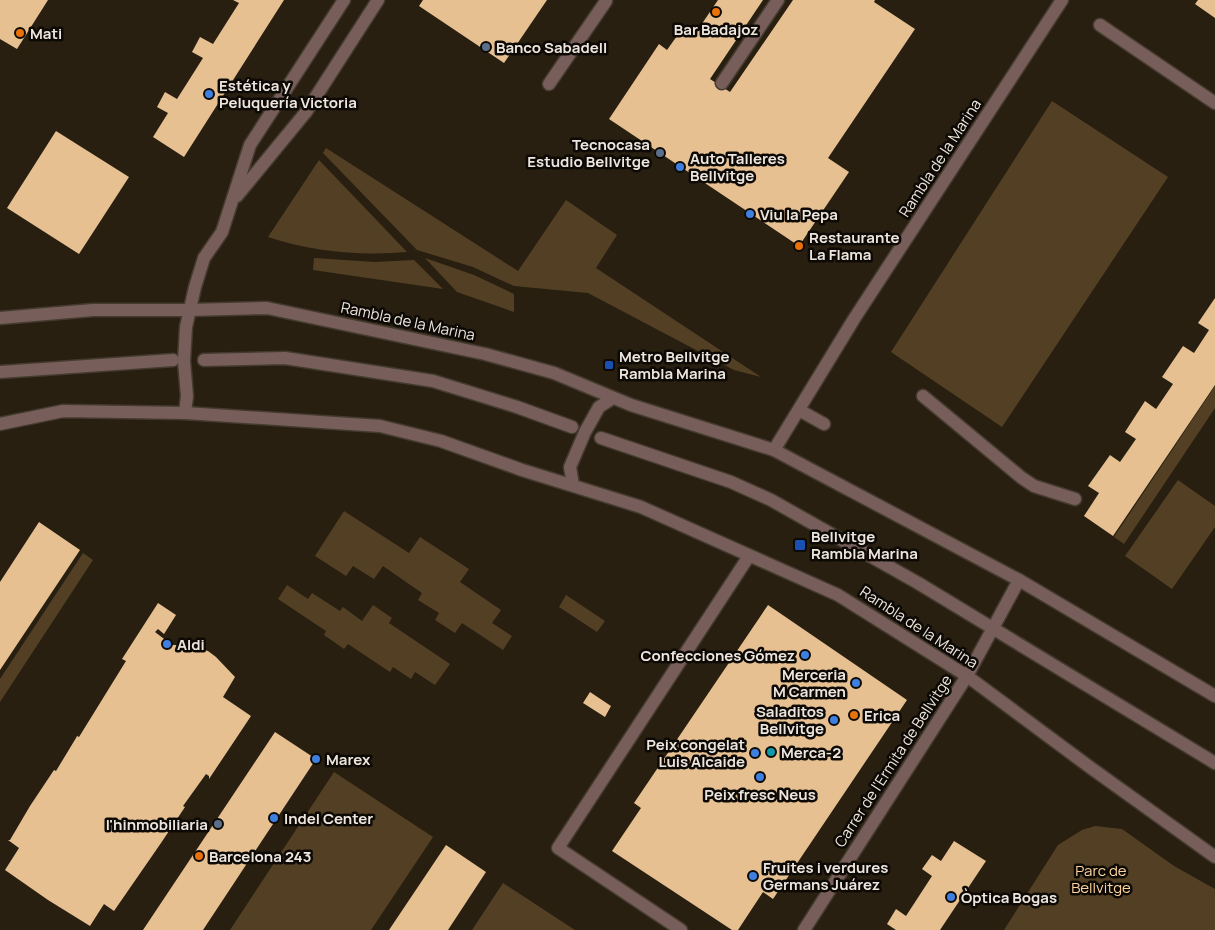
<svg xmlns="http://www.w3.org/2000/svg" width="1215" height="930" viewBox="0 0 1215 930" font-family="Manrope,sans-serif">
<rect width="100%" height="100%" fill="#281f11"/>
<path fill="#534024" d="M 1052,101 L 1168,177 L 1002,427 L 891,352 Z
M 326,148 L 518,271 L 566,200 L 617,235 L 596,268 L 761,377 L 734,370 L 588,293 L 514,286 L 473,267 L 417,250 L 323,153 Z
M 319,160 L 407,252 C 360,256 314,252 268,237 Z
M 314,258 L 374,262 L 414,260 L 443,289 L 313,270 Z
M 425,258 L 474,275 L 514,294 L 514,312 L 457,292 Z
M 1215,386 L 1215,408 L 1124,544 L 1114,537 Z
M 1178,480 L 1215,506 L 1215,527 L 1172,589 L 1125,556 Z
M 344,511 L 409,553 L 420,537 L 469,569 L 460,582 L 501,610 L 492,623 L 512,636 L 503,650 L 462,623 L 455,633 L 435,620 L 439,613 L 418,600 L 422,593 L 383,566 L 374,579 L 353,566 L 346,576 L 315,556 Z
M 83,553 L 93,560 L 0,702 L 0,679 Z
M 287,585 L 308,599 L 312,593 L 340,611 L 343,607 L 362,621 L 373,605 L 392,618 L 389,623 L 450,664 L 435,685 L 415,672 L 411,679 L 393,667 L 390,672 L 348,644 L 344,649 L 324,635 L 326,631 L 278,599 Z
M 566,595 L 605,621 L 597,632 L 559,607 Z
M 334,772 L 433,837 L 371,930 L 230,930 Z
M 1095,826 L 1122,829 L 1174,866 L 1215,889 L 1215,930 L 1004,930 L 1058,845 L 1082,830 Z
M 503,883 L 575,930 L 472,930 Z"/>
<path fill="#e7c092" d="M 0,0 L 48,0 L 17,49 L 0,39 Z
M 233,0 L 284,0 L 184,157 L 153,137 L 168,113 L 157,107 L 165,92 L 177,99 L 203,58 L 192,52 L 200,37 L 213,44 L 239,3 Z
M 423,0 L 547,0 L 504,63 L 419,6 Z
M 718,0 L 763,0 L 710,79 L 730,92 L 793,0 L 875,0 L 874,2 L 915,29 L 828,158 L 849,172 L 799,246 L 609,119 L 659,44 L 667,50 L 684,26 L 695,34 Z
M 1198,0 L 1215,0 L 1215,18 L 1195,4 Z
M 56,131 L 129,177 L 79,254 L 7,208 Z
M 1215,298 L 1215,385 L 1113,536 L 1084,516 L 1099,493 L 1088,486 L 1110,455 L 1120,462 L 1136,439 L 1125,432 L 1145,401 L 1156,409 L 1173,384 L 1162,377 L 1183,346 L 1194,353 L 1209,330 L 1198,323 Z
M 39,522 L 80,550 L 0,670 L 0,582 Z
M 158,603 L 176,615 L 164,634 L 158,629 L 155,632 L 172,645 L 188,645 L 208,651 L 216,657 L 235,677 L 223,697 L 251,716 L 209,779 L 209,776 L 206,774 L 183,806 L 185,807 L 161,843 L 114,911 L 104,904 L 90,926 L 48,900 L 5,870 L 19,848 L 8,840 L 10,840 L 30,806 L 54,770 L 56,771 L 76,738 L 77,736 L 79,737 L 126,661 L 122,659 Z
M 768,605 L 907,700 L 773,899 L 763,892 L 738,930 L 732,930 L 612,851 L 641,808 L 634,803 Z
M 590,692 L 611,706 L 605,717 L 583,703 Z
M 275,732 L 316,759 L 203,930 L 143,930 Z
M 954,841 L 986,861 L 940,930 L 896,930 L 887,924 L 896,909 L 906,916 L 932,876 L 922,869 L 932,855 L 941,861 Z
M 446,845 L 486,872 L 448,930 L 389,930 Z"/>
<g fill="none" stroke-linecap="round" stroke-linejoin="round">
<defs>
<path id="pedestrian" d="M 1100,25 L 1215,103
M 722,83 L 778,0
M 549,84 L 606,1
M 204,360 L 285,358 L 433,381 L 517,407 L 572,427
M 0,372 L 173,360
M 923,396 L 1022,478 L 1034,486 L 1075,499
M 799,410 L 824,424
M 601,438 L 731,482 L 771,500 L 918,583 L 1215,763"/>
<path id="minor" d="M 237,196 L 306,112 L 378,0
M 185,413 L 187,396 L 184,361 L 186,327 L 195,287 L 204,258 L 222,232 L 250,145 L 344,0
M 774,450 L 854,319 L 1062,0
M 681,930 L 558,848 L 749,556
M 804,930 L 967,676 L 1019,580"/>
<path id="tertiary" d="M 0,318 L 93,310 L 189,310 L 267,308 L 485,354 L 554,373 L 631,405 L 774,450 L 1019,580 L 1215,696
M 0,424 L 63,411 L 185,413 L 380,426 L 441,441 L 522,470 L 641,507 L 838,595 L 967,676 L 1091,768 L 1215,857
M 573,485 L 570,467 L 585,432 L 599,407 L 613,398"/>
</defs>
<use href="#pedestrian" stroke="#443b2e" stroke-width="15"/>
<use href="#minor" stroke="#443b2e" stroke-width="15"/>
<use href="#tertiary" stroke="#443b2e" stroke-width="15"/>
<use href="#pedestrian" stroke="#775e5a" stroke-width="12"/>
<use href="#minor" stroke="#775e5a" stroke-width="12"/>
<use href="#tertiary" stroke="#775e5a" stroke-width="12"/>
</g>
<g fill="#e8710a" stroke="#0d0905" stroke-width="2">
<circle cx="716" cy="12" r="5"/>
<circle cx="20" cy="33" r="5"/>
<circle cx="799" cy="246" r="5"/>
<circle cx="854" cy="715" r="5"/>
<circle cx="199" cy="856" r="5"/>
</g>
<g fill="#5c6f8a" stroke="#0d0905" stroke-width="2">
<circle cx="486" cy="47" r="5"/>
<circle cx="660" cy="153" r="5"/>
<circle cx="218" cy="824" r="5"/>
</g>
<g fill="#3f7fe0" stroke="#0d0905" stroke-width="2">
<circle cx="209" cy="94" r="5"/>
<circle cx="680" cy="167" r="5"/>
<circle cx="750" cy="214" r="5"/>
<circle cx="167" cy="644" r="5"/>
<circle cx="805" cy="655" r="5"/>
<circle cx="856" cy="683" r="5"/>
<circle cx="834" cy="720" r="5"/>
<circle cx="755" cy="753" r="5"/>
<circle cx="316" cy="759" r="5"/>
<circle cx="760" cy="777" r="5"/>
<circle cx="274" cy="818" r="5"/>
<circle cx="753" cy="876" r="5"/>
<circle cx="951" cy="897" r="5"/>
</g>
<g fill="#1a4fb4" stroke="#0d0905" stroke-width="2">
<rect x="604" y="360" width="10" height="10" rx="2.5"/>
<rect x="794" y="539" width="12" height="12" rx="2.5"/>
</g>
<circle fill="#0f9aa8" stroke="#0d0905" stroke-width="2" cx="771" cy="752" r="5"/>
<g text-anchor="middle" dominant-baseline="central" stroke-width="5" stroke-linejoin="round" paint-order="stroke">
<g font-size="15" font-weight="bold" fill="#ede6de" stroke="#0d0905" text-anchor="start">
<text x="716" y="29" text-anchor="middle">Bar Badajoz</text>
<text x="30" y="33">Mati</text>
<text x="496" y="47">Banco Sabadell</text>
<text x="219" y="85">Estética y<tspan x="219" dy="17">Peluquería Victoria</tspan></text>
<text x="650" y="144" text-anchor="end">Tecnocasa<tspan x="650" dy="17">Estudio Bellvitge</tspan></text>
<text x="690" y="158">Auto Talleres<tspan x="690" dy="17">Bellvitge</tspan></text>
<text x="760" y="214">Viu la Pepa</text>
<text x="809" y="237">Restaurante<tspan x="809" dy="17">La Flama</tspan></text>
<text x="619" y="356">Metro Bellvitge<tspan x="619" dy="17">Rambla Marina</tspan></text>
<text x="811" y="536">Bellvitge<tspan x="811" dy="17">Rambla Marina</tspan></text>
<text x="177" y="644">Aldi</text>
<text x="795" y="655" text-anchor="end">Confecciones Gómez</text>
<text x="846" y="674" text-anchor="end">Merceria<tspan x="846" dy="17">M Carmen</tspan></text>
<text x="824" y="711" text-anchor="end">Saladitos<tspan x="824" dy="17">Bellvitge</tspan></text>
<text x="864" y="715">Erica</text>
<text x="745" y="744" text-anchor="end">Peix congelat<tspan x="745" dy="17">Luis Alcaide</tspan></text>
<text x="781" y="752">Merca-2</text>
<text x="326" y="759">Marex</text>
<text x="760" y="794" text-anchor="middle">Peix fresc Neus</text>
<text x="284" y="818">Indel Center</text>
<text x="208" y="824" text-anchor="end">l'hinmobiliaria</text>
<text x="209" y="856">Barcelona 243</text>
<text x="763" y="867">Fruites i verdures<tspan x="763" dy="17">Germans Juárez</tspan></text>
<text x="961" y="897">Òptica Bogas</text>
</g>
<g font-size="15" fill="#ede6de" stroke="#0d0905">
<text transform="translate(940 158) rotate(-57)">Rambla de la Marina</text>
<text transform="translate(408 321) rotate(12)">Rambla de la Marina</text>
<text transform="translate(919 627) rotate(33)">Rambla de la Marina</text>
<text transform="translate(893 761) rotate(-57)">Carrer de l'Ermita de Bellvitge</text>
</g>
<g font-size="15" fill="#fcd49d" stroke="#0d0905">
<text x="1101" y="870">Parc de<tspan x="1101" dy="17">Bellvitge</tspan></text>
</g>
</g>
</svg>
